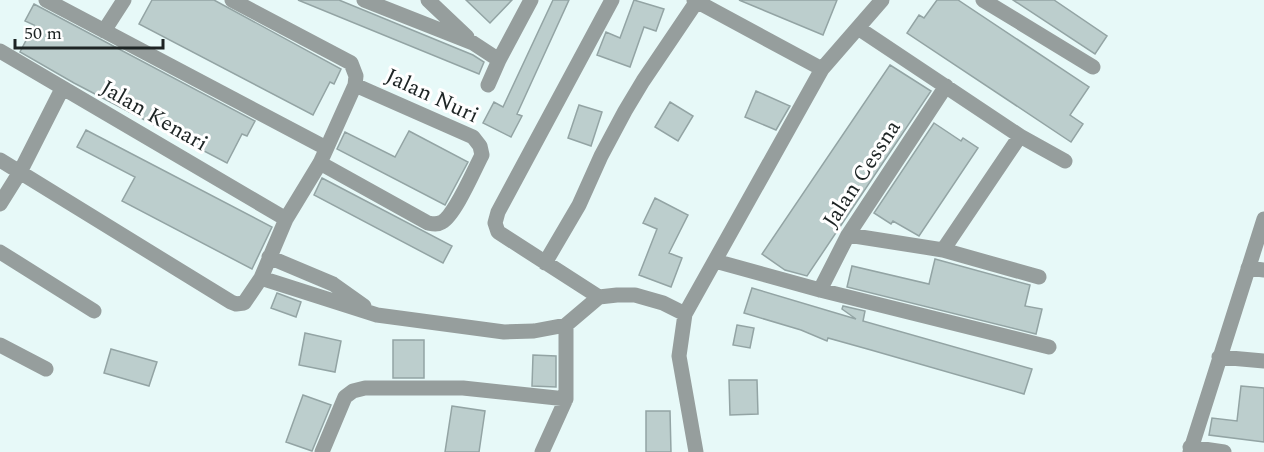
<svg xmlns="http://www.w3.org/2000/svg" width="1264" height="452" viewBox="0 0 1264 452" font-family="Spectral,serif">
<rect width="100%" height="100%" fill="#e7f9f8"/>
<path fill="#bccecd" stroke="#93a4a4" stroke-width="1.5" d="M 152,0 L 214,0 L 341,69 L 334,84 L 330,82 L 313,115 L 139,24 Z
M 298,0 L 339,0 L 473,55 L 484,62 L 479,74 Z
M 466,0 L 512,0 L 490,23 Z
M 553,0 L 569,0 L 517,114 L 522,116 L 511,137 L 483,123 L 494,102 L 503,107 Z
M 634,0 L 664,9 L 656,31 L 644,27 L 630,67 L 597,55 L 606,32 L 620,38 Z
M 739,0 L 837,0 L 823,35 Z
M 937,0 L 958,0 L 1089,87 L 1070,115 L 1083,124 L 1071,142 L 907,33 L 919,15 L 924,18 Z
M 1013,0 L 1054,0 L 1107,36 L 1095,54 Z
M 34,4 L 255,121 L 247,136 L 242,134 L 227,163 L 74,83 L 20,52 L 34,25 L 25,21 Z
M 890,65 L 931,91 L 807,276 L 785,270 L 762,254 Z
M 756,91 L 790,106 L 776,130 L 745,117 Z
M 670,102 L 693,116 L 678,141 L 655,127 Z
M 579,105 L 602,112 L 591,146 L 568,138 Z
M 934,123 L 961,141 L 963,138 L 978,148 L 919,236 L 893,221 L 891,224 L 874,213 Z
M 86,130 L 272,227 L 252,269 L 122,201 L 135,177 L 77,147 Z
M 409,131 L 468,162 L 445,205 L 337,149 L 345,132 L 395,157 Z
M 322,178 L 452,246 L 443,263 L 314,195 Z
M 655,198 L 688,215 L 669,253 L 682,258 L 671,287 L 639,275 L 657,229 L 643,223 Z
M 935,259 L 1030,285 L 1025,306 L 1042,309 L 1036,334 L 847,287 L 852,266 L 929,284 Z
M 752,288 L 856,319 L 842,309 L 843,306 L 865,311 L 863,321 L 1032,369 L 1024,394 L 871,350 L 828,338 L 827,341 L 801,330 L 744,313 Z
M 277,293 L 301,302 L 296,317 L 271,308 Z
M 737,325 L 754,328 L 750,348 L 733,345 Z
M 305,333 L 341,341 L 335,372 L 299,365 Z
M 393,340 L 424,340 L 424,378 L 393,378 Z
M 111,349 L 157,362 L 149,386 L 104,373 Z
M 533,355 L 556,356 L 556,387 L 532,386 Z
M 729,380 L 757,380 L 758,414 L 730,415 Z
M 1241,386 L 1264,388 L 1264,442 L 1209,435 L 1212,418 L 1237,421 Z
M 303,395 L 331,405 L 312,451 L 286,442 Z
M 452,406 L 485,411 L 479,452 L 445,452 Z
M 646,411 L 670,411 L 671,452 L 646,452 Z"/>
<g fill="none" stroke-linecap="round" stroke-linejoin="round">
<path stroke="#969e9d" stroke-width="15" d="M 46,0 L 326,148
M 364,0 L 473,43 L 499,60
M 428,0 L 467,37
M 694,0 L 822,69
M 983,0 L 1093,67
M 858,28 L 1020,136 L 1065,161
M 104,31 L 124,0
M 0,51 L 286,219
M 488,85 L 499,60 L 531,0
M 0,160 L 231,302 L 236,304 L 244,303 L 261,278 L 286,219 L 320,163 L 355,85 L 356,76 L 351,63 L 232,0
M 320,163 L 428,223 C 433,224 437,225 442,222 C 455,215 474,170 482,155 L 480,146 L 473,137 L 355,85
M 0,204 L 20,172 L 62,89
M 848,235 L 943,250 L 1039,277
M 943,250 L 1020,136
M 0,252 L 94,311
M 269,257 L 333,284 L 364,306
M 715,261 L 820,290 L 1049,347
M 545,263 L 579,205 L 601,156 L 625,111 L 643,81 L 697,1
M 1248,268 L 1264,270
M 261,278 L 377,315 L 504,332 L 534,331 L 566,325 L 599,297 L 617,295 L 635,295 L 663,303 L 685,314
M 820,290 L 848,235 L 946,86
M 599,297 L 498,232 L 495,223 L 498,212 L 612,0
M 0,345 L 46,369
M 1219,357 L 1264,361
M 1190,447 L 1224,452
M 322,452 L 345,397 L 353,391 L 365,388 L 463,388 L 566,399
M 542,452 L 566,399 L 566,325
M 696,452 L 679,356 L 685,314 L 822,69 L 882,0
M 1190,452 L 1264,219"/>
</g>
<g text-anchor="middle" dominant-baseline="central" stroke-width="6" stroke-linejoin="round" paint-order="stroke">
<g font-size="22" fill="#1d2424" stroke="#fff">
<text transform="translate(432 96) rotate(25)">Jalan Nuri</text>
<text transform="translate(154 116) rotate(30)">Jalan Kenari</text>
<text transform="translate(862 174) rotate(-57)">Jalan Cessna</text>
</g>
</g>
<path d="M15 39v9h148v-9" fill="none" stroke="#1d2424" stroke-width="3"/>
<text x="24" y="39" font-size="18" fill="#1d2424" stroke="#ffffff" stroke-width="4.5" paint-order="stroke">50 m</text>
</svg>
